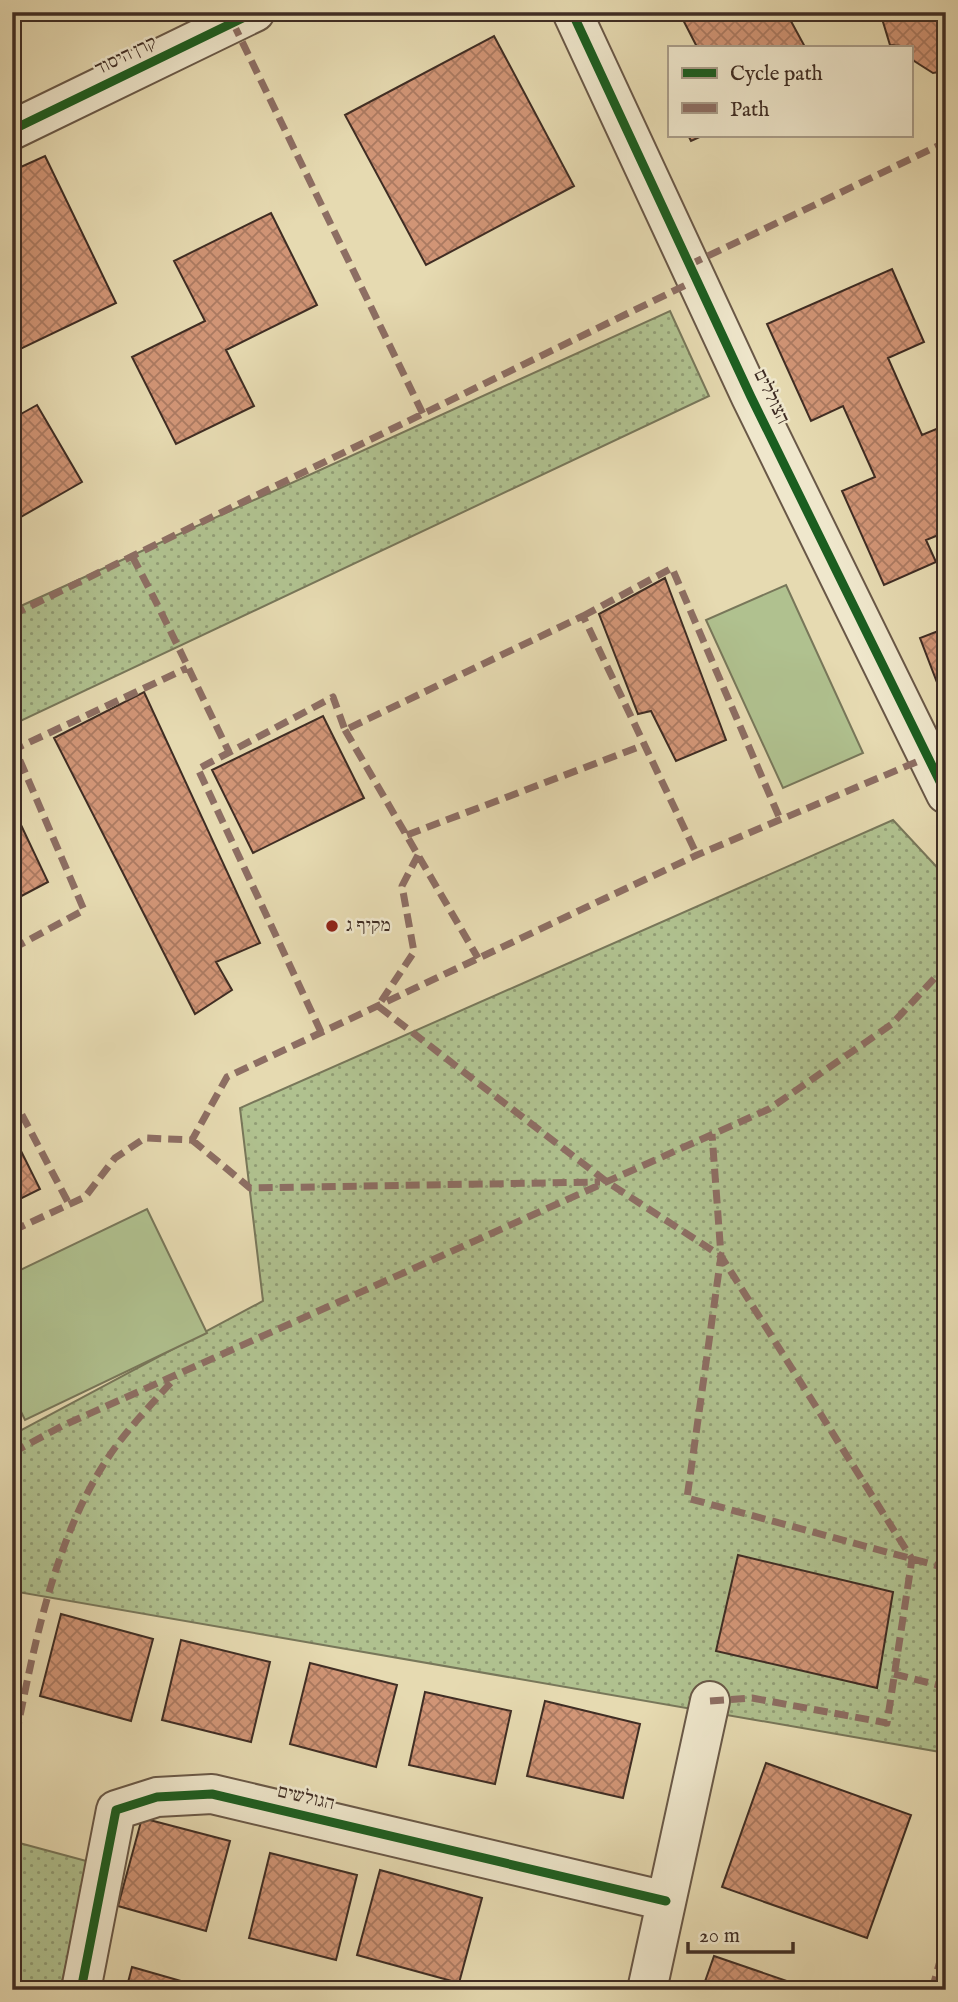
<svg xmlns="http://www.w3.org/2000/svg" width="958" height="2002" viewBox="0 0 958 2002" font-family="'IM FELL English','Frank Ruhl Libre',serif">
<defs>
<pattern id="grass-dots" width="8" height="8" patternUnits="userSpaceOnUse" patternTransform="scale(1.75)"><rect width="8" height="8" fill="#b0c18f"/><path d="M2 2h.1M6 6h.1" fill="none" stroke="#919d75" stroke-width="1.8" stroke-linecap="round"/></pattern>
<pattern id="building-cross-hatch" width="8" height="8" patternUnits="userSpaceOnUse" patternTransform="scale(1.75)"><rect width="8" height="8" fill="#d19576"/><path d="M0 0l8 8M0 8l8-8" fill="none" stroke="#ab7a61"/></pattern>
</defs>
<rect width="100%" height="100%" fill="#e6dab1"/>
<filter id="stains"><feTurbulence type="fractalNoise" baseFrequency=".00286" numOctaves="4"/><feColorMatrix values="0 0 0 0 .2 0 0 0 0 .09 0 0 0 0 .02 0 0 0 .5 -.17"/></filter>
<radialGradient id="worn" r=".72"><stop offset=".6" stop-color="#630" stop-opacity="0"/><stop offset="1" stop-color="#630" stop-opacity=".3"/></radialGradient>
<path fill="url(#grass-dots)" stroke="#78775a" stroke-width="2" d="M 670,311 L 709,396 L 12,725 L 12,610 Z
M 893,820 L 946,877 L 946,1753 L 12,1591 L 12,1435 L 263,1301 L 240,1108 Z
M 12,1841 L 90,1862 L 60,1990 L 12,1990 Z"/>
<path fill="#b0c18f" stroke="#78775a" stroke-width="2" d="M 786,585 L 863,753 L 783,788 L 706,620 Z
M 147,1209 L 207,1333 L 25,1420 L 12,1393 L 12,1274 Z"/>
<path fill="url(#building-cross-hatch)" stroke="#3f2d24" stroke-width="2" d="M 679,12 L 743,12 L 746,20 L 760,12 L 786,12 L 805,47 L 697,47 Z
M 880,12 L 946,12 L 946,71 L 933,73 L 911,59 L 911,47 L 890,45 Z
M 494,36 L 574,186 L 426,265 L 345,115 Z
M 688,135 L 704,135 L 691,141 Z
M 45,156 L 116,303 L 12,353 L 12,171 Z
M 271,213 L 317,305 L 226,350 L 254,406 L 176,444 L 132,357 L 205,321 L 174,261 Z
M 892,269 L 924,342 L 888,358 L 922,435 L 946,425 L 946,532 L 926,540 L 936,562 L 884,585 L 842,491 L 875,477 L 843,406 L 811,421 L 767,324 Z
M 37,405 L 82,482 L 12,522 L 12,419 Z
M 665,578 L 726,740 L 676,761 L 651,711 L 638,714 L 599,614 Z
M 946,628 L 946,706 L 920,638 Z
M 144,692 L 260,943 L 216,962 L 232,990 L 195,1014 L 54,738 Z
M 323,716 L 364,798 L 253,853 L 212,770 Z
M 12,806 L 48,882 L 12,901 Z
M 12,1133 L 40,1189 L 12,1203 Z
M 738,1555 L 893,1592 L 877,1688 L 716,1651 Z
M 61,1614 L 153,1639 L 131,1721 L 40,1696 Z
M 181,1640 L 270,1662 L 251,1742 L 162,1720 Z
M 310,1663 L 397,1685 L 376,1767 L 290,1744 Z
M 425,1692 L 511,1711 L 495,1784 L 409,1765 Z
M 545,1701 L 640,1724 L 623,1798 L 527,1776 Z
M 766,1763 L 911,1815 L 867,1938 L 722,1887 Z
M 142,1818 L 230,1841 L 206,1931 L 118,1906 Z
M 270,1853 L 357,1875 L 336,1960 L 249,1938 Z
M 380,1870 L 482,1898 L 459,1983 L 357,1955 Z
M 714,1956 L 813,1990 L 702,1990 Z
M 132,1967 L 209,1989 L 209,1990 L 126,1990 Z"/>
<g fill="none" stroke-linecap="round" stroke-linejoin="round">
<defs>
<path id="minor" d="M 572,12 L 751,397 L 946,794
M 81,1990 L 116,1810 L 157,1797 L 212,1794 L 666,1901
M 647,1990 L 710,1701"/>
<path id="tertiary" d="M 12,130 L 255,12"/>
</defs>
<use href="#minor" stroke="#695847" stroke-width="42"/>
<use href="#tertiary" stroke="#695847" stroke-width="42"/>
<use href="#minor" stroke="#efe7cc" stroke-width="38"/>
<use href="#tertiary" stroke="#efe7cc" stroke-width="38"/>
<path stroke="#8d6e63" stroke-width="7" stroke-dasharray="14 7" stroke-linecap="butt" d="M 233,23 L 423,414
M 689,265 L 946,142
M 132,556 C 167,621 197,687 229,752
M 12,615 L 696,280
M 583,616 L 672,568 L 780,819
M 345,730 L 478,958
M 407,835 L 644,745
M 418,855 L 402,886 L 414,952 L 378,1006 L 607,1182 L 721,1256 L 687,1498 L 946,1568
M 12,949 L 84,910 L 15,749 L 187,668
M 321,1032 L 198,769 L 333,697 L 345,730 L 583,616 L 697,855
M 12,1096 L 69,1204
M 192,1140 L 250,1188 L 600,1182
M 12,1231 L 85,1197 L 115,1158 L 145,1138 L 192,1140 L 227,1077 L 697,855 L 928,757
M 12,1453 L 62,1426 L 769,1109 L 892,1024 L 946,966
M 894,1674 L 946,1687
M 710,1701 L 752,1698 L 887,1723 L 912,1559 L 721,1256 L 712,1134
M 12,1756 C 33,1652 54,1527 120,1441 C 137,1419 157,1398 176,1377
M 932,1990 L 946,1939"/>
<defs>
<path id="cycleway" d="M 572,12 L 751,397 L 946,794
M 12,130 L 255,12
M 81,1990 L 116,1810 L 157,1797 L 212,1794 L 666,1901"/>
</defs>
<use href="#cycleway" stroke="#efe7cc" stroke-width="13"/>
<use href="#cycleway" stroke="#1b5e20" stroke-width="9"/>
</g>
<circle fill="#8f2418" stroke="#efe7cc" stroke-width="2.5" cx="332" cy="926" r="7"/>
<g text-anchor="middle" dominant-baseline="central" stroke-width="5" stroke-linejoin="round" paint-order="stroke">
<g font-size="19" fill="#3f2d24" stroke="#efe7cc">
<text transform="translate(126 56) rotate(-26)">קרן היסוד</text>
<text transform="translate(771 397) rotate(64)">הצוללים</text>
<text transform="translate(306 1798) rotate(13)">הגולשים</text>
</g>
<g font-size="19" fill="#3f2d24" stroke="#efe7cc" text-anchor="start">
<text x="346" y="926">מקיף ג</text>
</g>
</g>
<rect width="958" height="2002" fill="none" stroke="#e6dab1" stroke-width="42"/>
<rect x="14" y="14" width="930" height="1974" fill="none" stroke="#3f2d24" stroke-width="3.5"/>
<rect x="21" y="21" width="916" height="1960" fill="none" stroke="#3f2d24" stroke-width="2"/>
<rect x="668" y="46" width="245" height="91" fill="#efe7cc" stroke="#a99d89" stroke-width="2"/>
<rect x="682" y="68" width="35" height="10" fill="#1b5e20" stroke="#a99d89" stroke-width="2"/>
<text x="730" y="80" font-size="21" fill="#3f2d24">Cycle path</text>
<rect x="682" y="103" width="35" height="10" fill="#8d6e63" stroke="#a99d89" stroke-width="2"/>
<text x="730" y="116" font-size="21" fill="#3f2d24">Path</text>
<path d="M688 1942v10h105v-10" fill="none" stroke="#3f2d24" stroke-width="3.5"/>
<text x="699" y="1942" font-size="21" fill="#3f2d24" stroke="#efe7cc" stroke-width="5" paint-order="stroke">20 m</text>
<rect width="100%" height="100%" filter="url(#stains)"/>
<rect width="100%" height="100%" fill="url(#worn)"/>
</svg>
